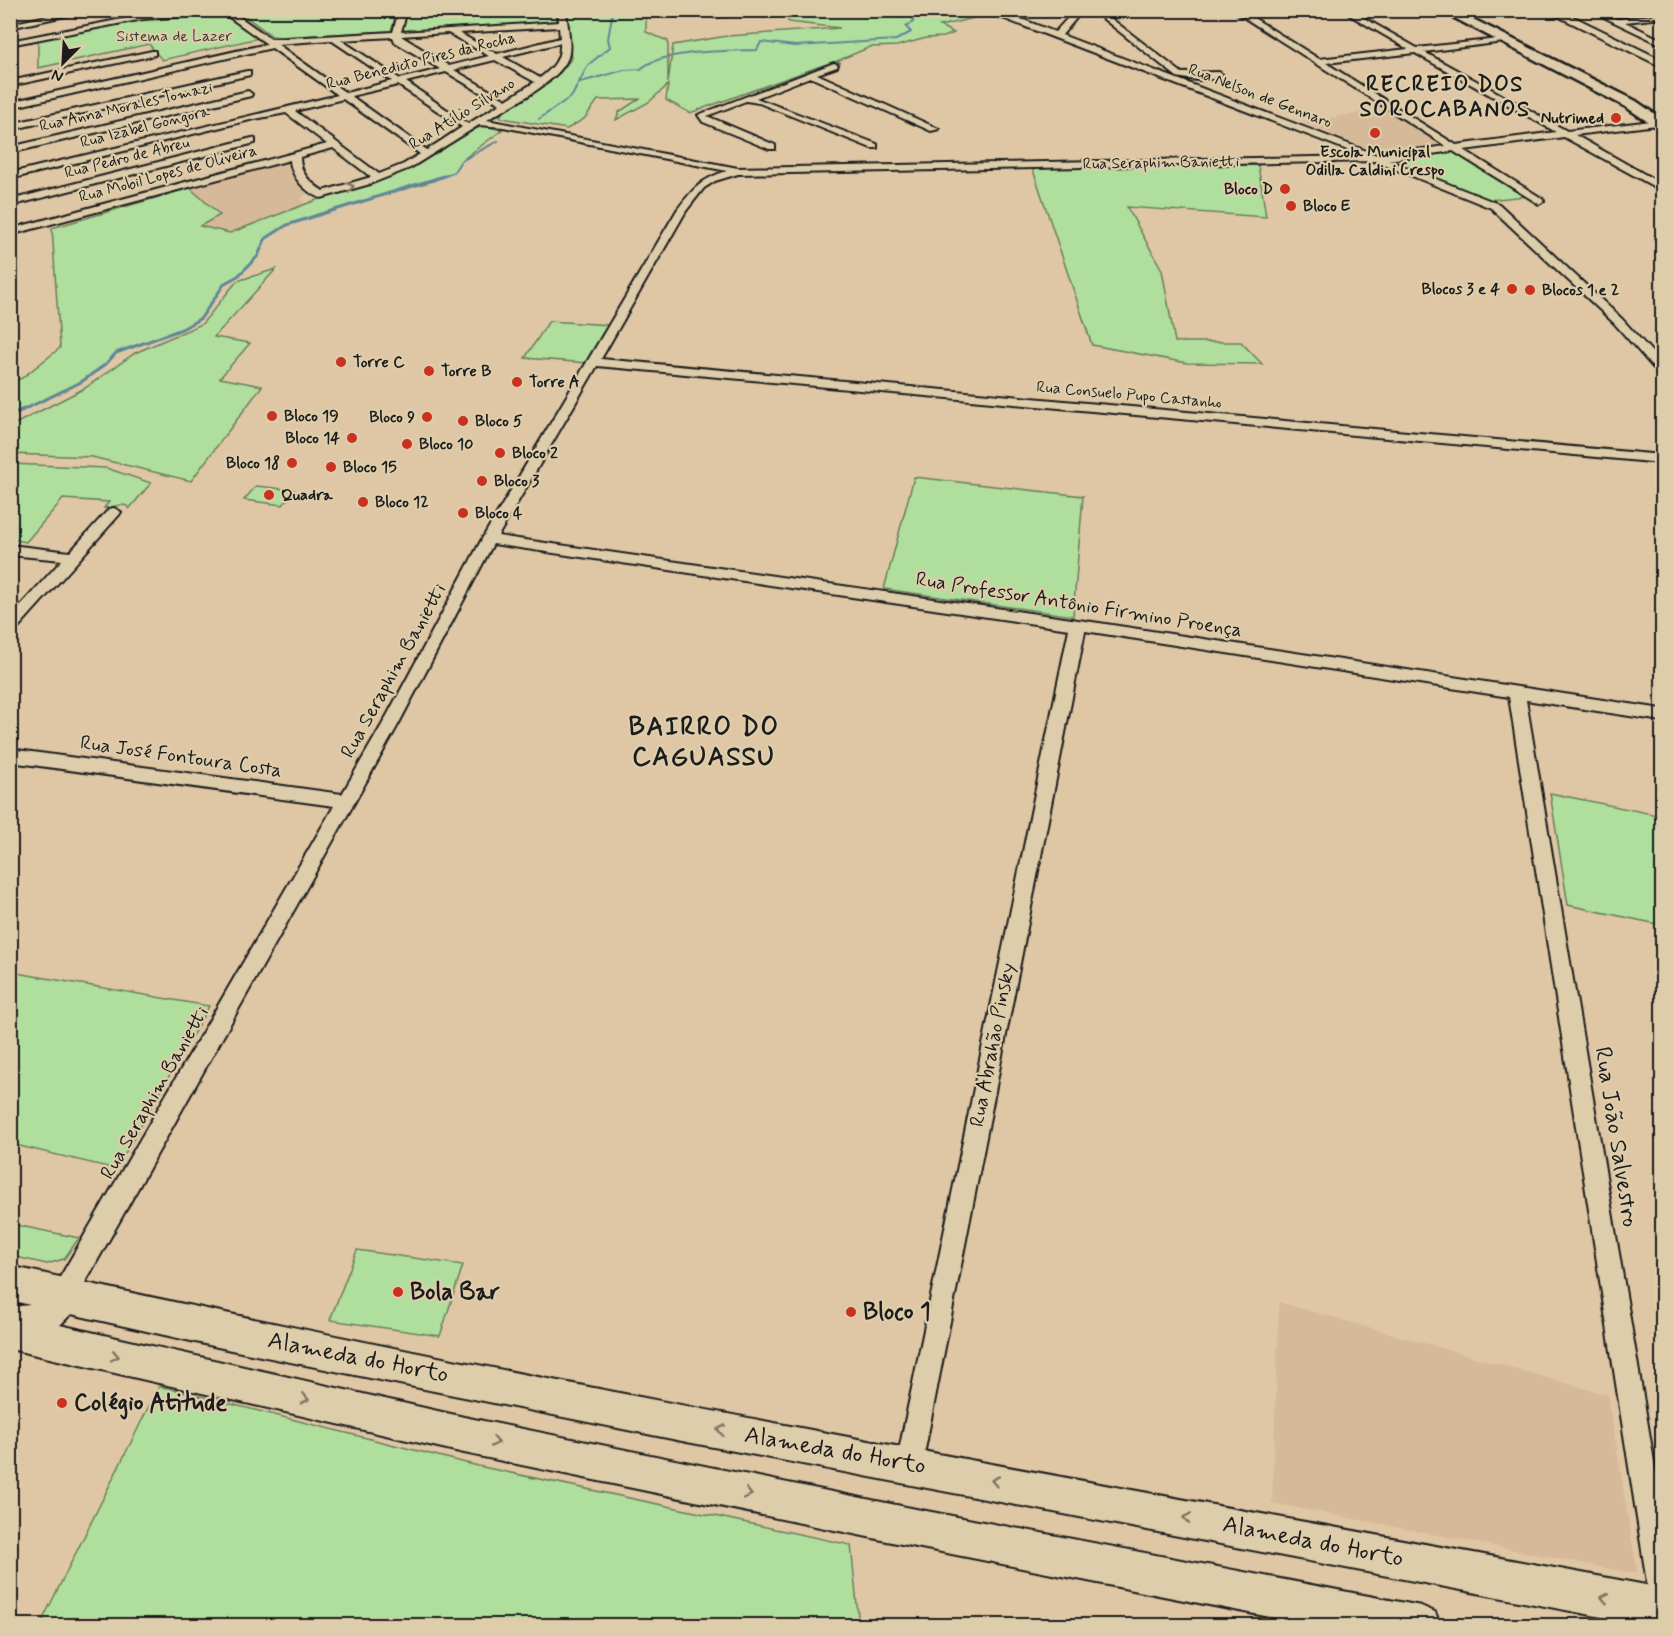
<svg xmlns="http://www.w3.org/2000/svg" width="1673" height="1636" viewBox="0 0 1673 1636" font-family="Mynerve,sans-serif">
<rect width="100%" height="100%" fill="#dfc7a5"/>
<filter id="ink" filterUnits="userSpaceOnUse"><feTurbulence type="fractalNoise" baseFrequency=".0167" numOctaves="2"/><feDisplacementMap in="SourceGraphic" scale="12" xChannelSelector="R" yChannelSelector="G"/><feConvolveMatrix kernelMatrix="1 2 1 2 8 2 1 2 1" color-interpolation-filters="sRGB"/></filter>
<g filter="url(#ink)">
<path fill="#d6b999" d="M 1387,109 L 1440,144 L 1438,147 L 1376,153 L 1302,122 Z
M 283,162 L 289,163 L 290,173 L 307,194 L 300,199 L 306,204 L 230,233 L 200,225 L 219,215 L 190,189 Z
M 1279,1302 L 1608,1395 L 1637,1572 L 1632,1573 L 1272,1503 Z"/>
<path fill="#b0de9c" stroke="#667d5c" stroke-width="1.5" d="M 283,10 L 397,10 L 397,11 L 391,31 L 280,37 L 272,36 L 245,16 L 253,12 Z
M 458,10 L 557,11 L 557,21 L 553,23 L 402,31 L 407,13 Z
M 567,11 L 646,11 L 646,32 L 668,41 L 668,83 L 673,45 L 727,36 L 840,28 L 789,22 L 785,16 L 838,14 L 901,16 L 906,11 L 898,11 L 986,11 L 982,16 L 940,26 L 954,33 L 944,37 L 926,38 L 897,46 L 870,47 L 837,61 L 841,63 L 832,62 L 690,113 L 666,100 L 668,85 L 649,102 L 616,120 L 619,112 L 639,99 L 598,100 L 584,119 L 567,129 L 502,118 L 500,116 L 502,113 L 560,73 L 571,59 Z
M 222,13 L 259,38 L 162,60 L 149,44 L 38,68 L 38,39 L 137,19 Z
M 484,126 L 502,130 L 461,161 L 454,172 L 433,181 L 318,214 L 287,225 L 266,239 L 258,256 L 238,276 L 225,283 L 201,318 L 182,329 L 116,353 C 90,386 46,397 11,416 L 11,382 L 22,378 L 60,348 L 52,228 L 190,188 L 220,215 L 200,226 L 230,233 L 319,199 L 388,178 L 417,165 L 475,129 Z
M 1453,152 L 1456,153 L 1525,196 L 1489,200 L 1389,161 Z
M 1258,165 L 1266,217 L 1127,207 L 1162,270 L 1175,342 L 1241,342 L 1262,364 L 1187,363 L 1092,345 L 1032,167 Z
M 276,269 L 214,337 L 250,343 L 220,378 L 262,386 L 191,481 L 92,457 L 11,454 L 11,426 L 85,388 L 135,353 L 202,324 L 237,281 Z
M 549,321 L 609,325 L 587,363 L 525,358 Z
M 11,464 L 106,468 L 151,483 L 129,509 L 127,506 C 118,502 112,509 104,508 L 109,502 L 63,499 L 26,542 L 11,539 Z
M 914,477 L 1083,496 L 1073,616 L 884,589 Z
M 256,486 L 294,490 L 283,505 L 244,500 Z
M 1550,793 L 1662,816 L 1662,925 L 1568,905 Z
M 11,972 L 209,1006 L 116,1169 L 11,1144 Z
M 11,1224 L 79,1238 L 64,1259 L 47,1264 L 11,1256 Z
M 357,1250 L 463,1265 L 440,1336 L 330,1320 Z
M 159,1386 L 478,1466 L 851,1545 L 859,1625 L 40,1625 Z"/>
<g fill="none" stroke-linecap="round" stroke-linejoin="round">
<path stroke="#5f8799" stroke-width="2" d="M 581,82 L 624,70 L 641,69 C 660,50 730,51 757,50 L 761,42 L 795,46 L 896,40 L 911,32 L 906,27 L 913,22 L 914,16 L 943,10
M 539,119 L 572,96 L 588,65 L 610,47 L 608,39 L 613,10
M 441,178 L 454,172 L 461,161 L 498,141"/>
<path stroke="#5f8799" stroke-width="3" d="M 23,410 L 81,382 L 106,364 L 116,353 L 182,329 L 201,318 L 225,283 L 238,276 L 258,256 L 265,239 L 287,225 L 444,176"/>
<path stroke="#5f8799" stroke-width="4" d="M 10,416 L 26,408"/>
<defs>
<path id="street" d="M 75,10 L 92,10 L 10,28 L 10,24 Z
M 209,10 L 255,10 L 234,13 L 271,39 L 393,32 L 399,10 L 407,10 L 401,32 L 559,22 L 558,10 L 566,10 C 567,24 571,40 569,53 C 566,79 508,107 487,120 L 738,168 L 1363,156 L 992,14 L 992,10 L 998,10 L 1055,32 L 1075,10 L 1083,10 L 1062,35 L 1377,155 L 1446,146 L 1232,10 L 1241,10 L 1319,59 L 1408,49 L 1341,10 L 1350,10 L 1417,48 L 1507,38 L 1507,42 L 1504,42 L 1424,52 L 1567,131 L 1660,120 L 1661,122 L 1657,125 L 1575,135 L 1662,184 L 1662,191 L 1564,137 L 1464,150 L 1543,199 L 1544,201 L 1539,204 L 1453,151 L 1388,160 L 1499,204 L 1622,319 L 1662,363 L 1662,374 L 1658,373 L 1614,323 L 1491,208 L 1375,161 L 738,174 L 715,181 L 704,188 L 686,211 L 601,359 L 1662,455 L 1662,463 L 597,366 L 498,536 L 1099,623 L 1662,709 L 1662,721 L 1526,700 L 1662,1509 L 1662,1603 L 1652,1599 L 1648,1589 L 1509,697 L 1085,631 L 922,1465 L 918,1474 L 909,1478 L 900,1474 L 896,1465 L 1069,629 L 493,544 L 398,725 L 73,1304 L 64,1307 L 55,1304 L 52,1295 L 55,1286 L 334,806 L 10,762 L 10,749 L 342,794 L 383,723 L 482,539 L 677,210 C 693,189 701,179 727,171 L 503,127 L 479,125 L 410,168 L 370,184 L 321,198 C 305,192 291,177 290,160 L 10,235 L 10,229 L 327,144 L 286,113 L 250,120 L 10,179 L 10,173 L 338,95 L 272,48 L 10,108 L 10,102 L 267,44 L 225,14 L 143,19 L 10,45 L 10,41 L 143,15 ZM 559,27 L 560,38 L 497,54 L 459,33 ZM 448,33 L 489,56 L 449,66 L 401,36 ZM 393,37 L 395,42 L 440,69 L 400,79 L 341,40 ZM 331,40 L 392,81 L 346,93 L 277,44 ZM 560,43 C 561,60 553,68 540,78 L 503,57 ZM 1415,53 L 1556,132 L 1456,145 L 1326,63 ZM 495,60 L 535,82 L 506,100 L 454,70 ZM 446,72 L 500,104 L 468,124 L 406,82 ZM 398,85 L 462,127 L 427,150 L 351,96 ZM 343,99 L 420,154 L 404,164 L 379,174 L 295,111 ZM 333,148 L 371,177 L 323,191 C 310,182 300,174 300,157 Z
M 694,10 L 715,13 L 758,10 L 715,17 Z
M 1092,10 L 1100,10 L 1182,73 L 1219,72 L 1223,75 C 1211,82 1191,80 1177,77 Z
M 1589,10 L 1599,10 L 1617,19 L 1662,14 L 1662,18 L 1625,22 L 1662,40 L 1662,45 Z
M 152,51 L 155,51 L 155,55 L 10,86 L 10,81 Z
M 834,63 L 838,65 L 837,67 L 817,74 L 939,129 L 931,131 L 810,77 L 756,98 L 877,144 L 877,148 L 871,148 L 759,103 L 746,101 L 707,116 L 775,145 L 775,149 L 769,149 L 703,122 L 698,115 Z
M 247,71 L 250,71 L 250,75 L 10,130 L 10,124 Z
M 248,91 L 252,94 L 251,96 L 10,153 L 10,147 Z
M 252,138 L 255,139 L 255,143 L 10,206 L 10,200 Z
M 114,508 L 121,512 L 119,515 L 15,631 L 10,632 L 10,617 L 62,560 L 10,555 L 10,545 L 70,552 L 109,509 Z"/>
<path id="secondary" d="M 1545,10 L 1560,10 L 1662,60 L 1662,67 Z
M 10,1266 C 558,1389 1111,1485 1662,1588 L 1662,1626 L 1649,1626 L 687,1442 L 231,1350 L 71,1314 L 60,1325 L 464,1417 L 916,1509 L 1421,1606 L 1435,1612 L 1441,1626 L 1315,1626 L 916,1547 L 464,1453 L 10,1349 L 10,1307 L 30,1305 L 10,1300 Z"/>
<path id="primary" d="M 1439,10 L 1455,10 L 1636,101 L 1662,119 L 1662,129 L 1657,128 L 1626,107 Z"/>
</defs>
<use href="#street" stroke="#1c1c1c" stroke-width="4"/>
<use href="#secondary" stroke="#1c1c1c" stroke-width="4"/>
<use href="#primary" stroke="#1c1c1c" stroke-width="5"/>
<use href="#street" fill="#decdaa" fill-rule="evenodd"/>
<use href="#secondary" fill="#decdaa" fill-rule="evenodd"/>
<use href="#primary" fill="#decdaa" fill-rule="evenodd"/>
</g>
<defs><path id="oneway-chevron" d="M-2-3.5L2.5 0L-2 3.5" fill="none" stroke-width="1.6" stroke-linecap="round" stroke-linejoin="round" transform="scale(1.5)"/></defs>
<g stroke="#7d7463">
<use href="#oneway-chevron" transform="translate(350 187) rotate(-15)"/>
<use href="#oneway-chevron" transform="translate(115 1356) rotate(12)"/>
<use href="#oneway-chevron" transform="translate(305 1399) rotate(13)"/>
<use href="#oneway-chevron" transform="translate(721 1430) rotate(-169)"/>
<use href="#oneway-chevron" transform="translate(495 1442) rotate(12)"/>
<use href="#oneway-chevron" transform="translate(995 1481) rotate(-169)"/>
<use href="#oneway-chevron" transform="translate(748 1494) rotate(12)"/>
<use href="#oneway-chevron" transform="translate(1187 1518) rotate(-169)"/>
<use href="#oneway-chevron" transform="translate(1605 1598) rotate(-169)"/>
</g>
</g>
<g fill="#c8321e" stroke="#decdaa" stroke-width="2">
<circle cx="1616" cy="118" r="6"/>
<circle cx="1375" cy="133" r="6"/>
<circle cx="1285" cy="189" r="6"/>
<circle cx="1291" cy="206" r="6"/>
<circle cx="1512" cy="289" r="6"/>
<circle cx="1530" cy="290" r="6"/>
<circle cx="341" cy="362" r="6"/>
<circle cx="429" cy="371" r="6"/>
<circle cx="517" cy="382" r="6"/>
<circle cx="272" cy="416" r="6"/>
<circle cx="427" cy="417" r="6"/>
<circle cx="463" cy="421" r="6"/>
<circle cx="352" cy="438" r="6"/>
<circle cx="407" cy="444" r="6"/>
<circle cx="500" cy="453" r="6"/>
<circle cx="292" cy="463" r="6"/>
<circle cx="331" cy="467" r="6"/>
<circle cx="482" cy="481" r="6"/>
<circle cx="269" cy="495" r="6"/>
<circle cx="363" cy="502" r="6"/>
<circle cx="463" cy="513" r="6"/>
<circle cx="398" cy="1292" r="6"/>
<circle cx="851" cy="1312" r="6"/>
<circle cx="62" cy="1403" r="6"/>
</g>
<g text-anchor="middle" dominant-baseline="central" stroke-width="4.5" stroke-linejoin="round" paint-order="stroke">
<g font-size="16" fill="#3a4336" stroke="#decdaa">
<text x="174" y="36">Sistema de Lazer</text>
</g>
<g font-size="16" fill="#1c1c1c" stroke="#decdaa">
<text transform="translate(421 61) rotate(-14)">Rua Benedicto Pires da Rocha</text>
<text transform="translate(1260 96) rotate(21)">Rua Nelson de Gennaro</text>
<text transform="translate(126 107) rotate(-13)">Rua Anna Morales Tomazi</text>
<text transform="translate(462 114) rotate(-32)">Rua Atílio Silvano</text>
<text transform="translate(145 127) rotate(-14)">Rua Izabel Gongora</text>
<text transform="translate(127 158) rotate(-14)">Rua Pedro de Abreu</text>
<text transform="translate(1161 163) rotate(-1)">Rua Seraphim Banietti</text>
<text transform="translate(168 174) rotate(-15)">Rua Mobil Lopes de Oliveira</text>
<text transform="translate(1129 395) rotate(5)">Rua Consuelo Pupo Castanho</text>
</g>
<g font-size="16" font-weight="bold" fill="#1c1c1c" stroke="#decdaa" text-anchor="start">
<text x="1604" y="118" text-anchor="end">Nutrimed</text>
<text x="1375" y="152" text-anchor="middle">Escola Municipal<tspan x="1375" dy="18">Odilla Caldini Crespo</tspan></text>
<text x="1273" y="189" text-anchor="end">Bloco D</text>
<text x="1303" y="206">Bloco E</text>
<text x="1500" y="289" text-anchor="end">Blocos 3 e 4</text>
<text x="1542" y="290">Blocos 1 e 2</text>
<text x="353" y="362">Torre C</text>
<text x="441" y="371">Torre B</text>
<text x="529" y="382">Torre A</text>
<text x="284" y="416">Bloco 19</text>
<text x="415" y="417" text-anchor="end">Bloco 9</text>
<text x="475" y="421">Bloco 5</text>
<text x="340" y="438" text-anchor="end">Bloco 14</text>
<text x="419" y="444">Bloco 10</text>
<text x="512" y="453">Bloco 2</text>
<text x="280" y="463" text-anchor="end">Bloco 18</text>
<text x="343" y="467">Bloco 15</text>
<text x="494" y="481">Bloco 3</text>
<text x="281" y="495">Quadra</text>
<text x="375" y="502">Bloco 12</text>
<text x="475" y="513">Bloco 4</text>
</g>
<g font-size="20" fill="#1c1c1c" stroke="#decdaa">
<text transform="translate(1079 605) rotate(9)">Rua Professor Antônio Firmino Proença</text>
<text transform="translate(394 671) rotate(-61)">Rua Seraphim Banietti</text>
<text transform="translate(181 757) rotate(8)">Rua José Fontoura Costa</text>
<text transform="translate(993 1045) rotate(-79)">Rua Abrahão Pinsky</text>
<text transform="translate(155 1093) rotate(-60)">Rua Seraphim Banietti</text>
</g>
<g font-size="22" font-weight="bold" letter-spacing="1.5" fill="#1c1c1c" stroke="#decdaa">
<text x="1445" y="85">RECREIO DOS<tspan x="1445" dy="25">SOROCABANOS</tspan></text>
</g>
<g font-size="24" fill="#1c1c1c" stroke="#decdaa">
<text transform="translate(1616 1137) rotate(81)">Rua João Salvestro</text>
<text transform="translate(358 1358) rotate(11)">Alameda do Horto</text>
<text transform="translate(835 1451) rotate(10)">Alameda do Horto</text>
<text transform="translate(1313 1542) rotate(11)">Alameda do Horto</text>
</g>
<g font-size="24" font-weight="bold" fill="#1c1c1c" stroke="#decdaa" text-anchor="start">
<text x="410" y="1292">Bola Bar</text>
<text x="863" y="1312">Bloco 1</text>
<text x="74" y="1403">Colégio Atitude</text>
</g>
<g font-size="26" font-weight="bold" letter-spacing="1.5" fill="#1c1c1c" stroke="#decdaa">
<text x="704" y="728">BAIRRO DO<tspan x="704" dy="30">CAGUASSU</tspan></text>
</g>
</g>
<rect width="1673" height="1636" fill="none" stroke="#decdaa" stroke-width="36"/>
<rect x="18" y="18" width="1637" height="1600" fill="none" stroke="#1c1c1c" stroke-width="2" filter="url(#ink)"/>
<g transform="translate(63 63) rotate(204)" stroke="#decdaa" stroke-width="4.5" paint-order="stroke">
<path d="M0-4.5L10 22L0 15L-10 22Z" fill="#1c1c1c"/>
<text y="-9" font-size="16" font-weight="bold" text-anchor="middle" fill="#1c1c1c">N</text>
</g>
</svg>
